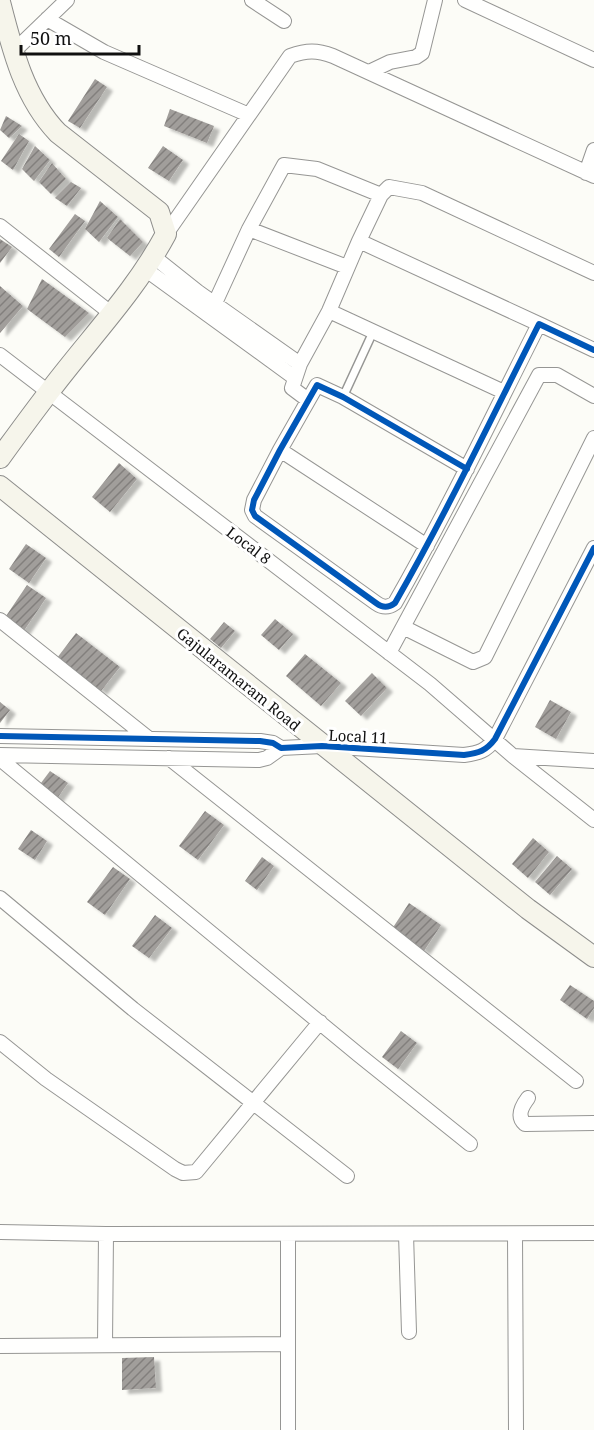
<svg xmlns="http://www.w3.org/2000/svg" width="594" height="1430" viewBox="0 0 594 1430" font-family="'Noto Serif',serif">
<defs>
<pattern id="building-hatch" width="6" height="6" patternUnits="userSpaceOnUse" patternTransform="scale(1.5)"><rect width="6" height="6" fill="#a19e9b"/><path d="M-1 1l2-2M0 6l6-6M5 7l2-2" fill="none" stroke="#827f7d"/></pattern>
<filter id="shadow"><feDropShadow dx="6" dy="4" stdDeviation="1.5" flood-color="#0004"/></filter>
</defs>
<rect width="100%" height="100%" fill="#fcfcf7"/>
<path fill="url(#building-hatch)" filter="url(#shadow)" d="M 95,79 L 107,87 L 80,128 L 68,121 Z
M 170,109 L 214,126 L 207,143 L 164,126 Z
M 6,116 L 22,126 L 9,138 L 0,130 Z
M 19,134 L 29,141 L 13,170 L 1,161 Z
M 35,146 L 50,160 L 34,181 L 22,169 Z
M 163,146 L 183,160 L 169,181 L 148,168 Z
M 52,163 L 66,179 L 51,194 L 39,182 Z
M 71,182 L 81,188 L 67,206 L 55,198 Z
M 100,201 L 118,217 L 99,242 L 85,229 Z
M 75,214 L 85,221 L 59,257 L 49,249 Z
M 120,219 L 143,242 L 130,256 L 107,238 Z
M 0,239 L 12,247 L 0,263 Z
M 42,279 L 89,313 L 65,337 L 27,309 Z
M 0,286 L 23,306 L 0,333 Z
M 119,463 L 137,479 L 110,512 L 92,497 Z
M 26,544 L 46,558 L 29,583 L 9,569 Z
M 27,585 L 46,598 L 21,635 L 2,622 Z
M 275,619 L 293,634 L 279,650 L 261,635 Z
M 224,622 L 235,631 L 221,648 L 210,639 Z
M 76,633 L 120,667 L 101,691 L 57,658 Z
M 305,654 L 341,683 L 321,706 L 286,676 Z
M 372,673 L 387,688 L 361,716 L 345,701 Z
M 550,700 L 571,712 L 556,739 L 535,727 Z
M 0,702 L 10,710 L 0,723 Z
M 50,771 L 68,783 L 56,800 L 38,787 Z
M 205,811 L 224,825 L 198,860 L 179,846 Z
M 31,830 L 47,841 L 35,860 L 18,849 Z
M 533,838 L 549,852 L 528,878 L 512,864 Z
M 557,856 L 572,869 L 550,895 L 535,882 Z
M 262,857 L 274,866 L 257,890 L 245,881 Z
M 113,867 L 130,879 L 105,915 L 87,902 Z
M 409,903 L 441,925 L 424,951 L 392,929 Z
M 155,915 L 172,928 L 149,958 L 132,946 Z
M 570,985 L 594,1001 L 594,1008 L 587,1019 L 560,1000 Z
M 401,1031 L 417,1043 L 398,1069 L 382,1057 Z
M 154,1357 L 156,1388 L 122,1390 L 122,1358 Z"/>
<g fill="none" stroke-linecap="round" stroke-linejoin="round">
<defs>
<path id="service" d="M 343,397 L 373,332"/>
<path id="minor" d="M 252,0 L 284,21
M 465,0 L 594,60
M 47,19 L 104,52 L 249,115
M 13,52 L 67,0
M 369,72 L 390,62 L 416,57 L 422,53 L 435,0
M 586,173 L 594,150
M 0,226 L 112,314
M 249,229 L 347,267
M 166,234 L 290,56 C 307,50 317,50 333,56 L 594,176
M 359,241 L 381,195 L 389,187 L 422,193 L 594,273
M 154,257 L 198,292 L 300,364
M 145,269 L 295,378
M 329,311 L 504,392
M 207,314 L 215,303 L 249,229 L 284,165 L 317,169 L 381,195
M 0,355 L 430,684 L 513,756 L 594,761
M 308,400 L 292,388 L 300,364 L 329,311 L 359,241 L 539,324
M 280,450 L 427,546
M 467,469 L 343,397 L 317,385 L 280,450 L 254,500 L 252,510 L 255,516 L 376,603 C 383,608 388,608 395,603 C 447,512 492,417 539,324 L 594,350
M 0,620 L 148,738
M 403,627 L 473,662 L 485,657 L 594,438
M 389,653 L 539,375 L 557,375 L 594,396
M 0,736 L 260,741 L 273,743 L 281,748 L 322,746 L 464,755 C 479,753 486,751 495,739 L 594,548
M 0,755 L 259,760 L 267,758 L 281,748
M 513,756 L 594,820
M 169,758 L 576,1081
M 0,759 L 359,1055 L 470,1144
M 0,898 L 133,1009 L 347,1176
M 0,1042 L 46,1079 L 175,1169 L 183,1173 L 196,1172 L 320,1022
M 528,1098 C 522,1106 516,1116 525,1124 L 594,1123
M 0,1232 L 106,1234 L 594,1233
M 406,1234 L 409,1332
M 515,1234 L 516,1430
M 105,1345 L 106,1234
M 0,1346 L 288,1344
M 288,1430 L 288,1234"/>
<path id="secondary" d="M 0,2 C 12,49 24,98 58,133 L 159,212 L 166,234 C 135,292 88,340 49,392 C 32,414 16,436 0,458
M 0,486 L 528,909 L 594,957"/>
</defs>
<use href="#service" stroke="#969694" stroke-width="10"/>
<use href="#minor" stroke="#969694" stroke-width="16"/>
<use href="#secondary" stroke="#8d8d8b" stroke-width="22"/>
<use href="#service" stroke="#fffffe" stroke-width="7"/>
<use href="#minor" stroke="#fffffe" stroke-width="14"/>
<use href="#secondary" stroke="#f6f5eb" stroke-width="20"/>
<defs>
<path id="cycleway" d="M 467,469 L 343,397 L 317,385 L 280,450 L 254,500 L 252,510 L 255,516 L 376,603 C 383,608 388,608 395,603 C 447,512 492,417 539,324 L 594,350
M 0,736 L 260,741 L 273,743 L 281,748 L 322,746 L 464,755 C 479,753 486,751 495,739 L 594,548"/>
</defs>
<use href="#cycleway" stroke="#fff" stroke-width="10"/>
<use href="#cycleway" stroke="#0057b8" stroke-width="6"/>
</g>
<g text-anchor="middle" dominant-baseline="central" stroke-width="6" stroke-linejoin="round" paint-order="stroke">
<g font-size="15" fill="#101010" stroke="#fff">
<text transform="translate(249 545) rotate(37)">Local 8</text>
<text transform="translate(239 679) rotate(39)">Gajularamaram Road</text>
<text transform="translate(358 736) rotate(3)">Local 11</text>
</g>
</g>
<path d="M21 45v9h118v-9" fill="none" stroke="#101010" stroke-width="3"/>
<text x="30" y="45" font-size="18" fill="#101010" stroke="#ffffff" stroke-width="4.5" paint-order="stroke">50 m</text>
</svg>
